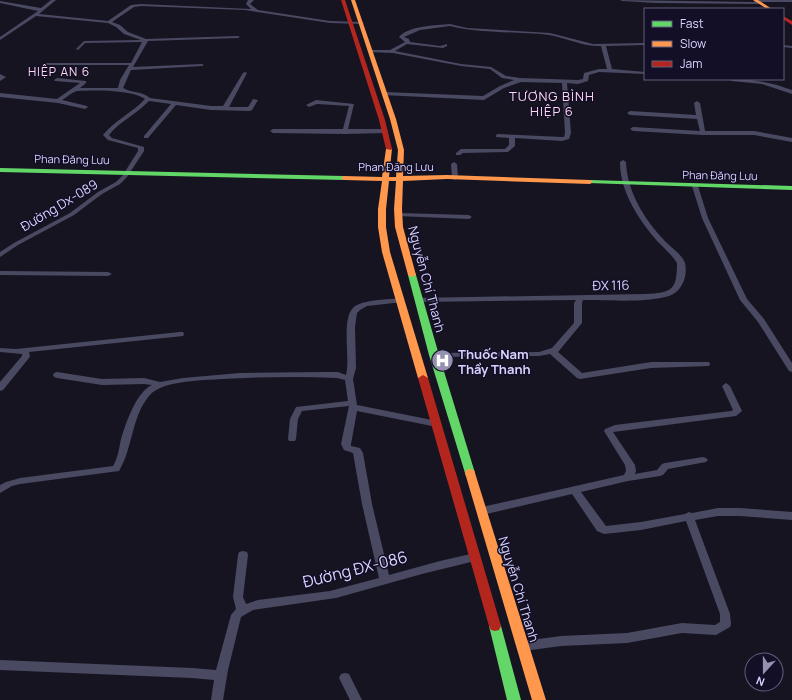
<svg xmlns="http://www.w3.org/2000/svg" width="792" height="700" viewBox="0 0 792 700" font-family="Manrope,sans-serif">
<rect width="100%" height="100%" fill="#161421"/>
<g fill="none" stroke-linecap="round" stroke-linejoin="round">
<path fill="#4a4962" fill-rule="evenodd" d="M 51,0 L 56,0 L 39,14 L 108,21 L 131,5 L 141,4 L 251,9 L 246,4 L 248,0 L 254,0 L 250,4 L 258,10 L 330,21 L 362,22 L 364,23 L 362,24 L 330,23 L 245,10 L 141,6 L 134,7 L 112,22 L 120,25 L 128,32 L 146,39 L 238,36 L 240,37 L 238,38 L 148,41 L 133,67 L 202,64 L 204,65 L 202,66 L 131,70 L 123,88 C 131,93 142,91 150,98 L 211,106 L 223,106 L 243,73 L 245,72 L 247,73 L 229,107 L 248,107 L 253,99 L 258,100 L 252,110 L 250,111 L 211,110 L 176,105 L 148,138 L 144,138 L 144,136 L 171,104 L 149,101 C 137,114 120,121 109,135 L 112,138 L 144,147 L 144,151 L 127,177 L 120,184 L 102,194 L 74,215 L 18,245 L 0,257 L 0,252 L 14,243 L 70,213 L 98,192 L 116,182 L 123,175 L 138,151 L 138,148 L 108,140 L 103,135 C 115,120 132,113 145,99 C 133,90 94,90 78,91 C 73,91 66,98 62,100 L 87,106 L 88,107 L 85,109 L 58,103 L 0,97 L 0,93 L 57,99 L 80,83 L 55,81 L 54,80 L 57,78 L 86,81 L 86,83 L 80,88 L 118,88 L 120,80 L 129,65 L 44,65 L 42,64 L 44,63 L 131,63 L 142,42 L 85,43 L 78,50 L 76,49 L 84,41 L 141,40 L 124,34 L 116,27 L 108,23 L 36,16 L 0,40 L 0,37 L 38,11 L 0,3 L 0,1 L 41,8 Z
M 620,0 L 754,2 L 755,0 L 792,0 L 792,2 L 761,2 L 759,4 L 656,3 L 622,1 Z
M 450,24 L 467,28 L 550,33 L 593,44 L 645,43 L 645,45 L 606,46 L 612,69 L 645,72 L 645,74 L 599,72 L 589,75 L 588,81 L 578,84 L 567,83 L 571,133 L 569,139 L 562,141 L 515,138 L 515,146 L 508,152 L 463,153 L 460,155 L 456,155 L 456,153 L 461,149 L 505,149 L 509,145 L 509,138 L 496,137 L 496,135 L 498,134 L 562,137 L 564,137 L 565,133 L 562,83 L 521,82 L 504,88 L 484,100 L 383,95 L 383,93 L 385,92 L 483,96 L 500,86 L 514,80 L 502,78 L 490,69 L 461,66 L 393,53 L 370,52 L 368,51 L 370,50 L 390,50 L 405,42 L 399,37 C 408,26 436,25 450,24 ZM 450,26 C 483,34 516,31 549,35 C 567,38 583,47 601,46 L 607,69 L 599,69 L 584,73 L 583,79 L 578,80 L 520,78 L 506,76 L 491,67 L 461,64 L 395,51 L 407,44 L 443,48 L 447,46 L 447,44 L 440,46 L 410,42 L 409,39 L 404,37 L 420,30 Z
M 783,45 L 792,46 L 792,48 L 783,47 Z
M 0,74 L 6,77 L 0,81 Z
M 729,79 C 751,79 771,82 792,90 L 792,94 L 762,84 L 732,81 Z
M 316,100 L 354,104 L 348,129 L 385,129 L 388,131 L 385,133 L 345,134 L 273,133 L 270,131 L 273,129 L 343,129 L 349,106 L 317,104 L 309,107 L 306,105 Z
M 697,101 L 700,103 L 705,131 L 754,131 L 792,138 L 792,142 L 754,135 L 703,135 L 633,131 L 630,129 L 633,127 L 700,131 L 697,119 L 630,115 L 627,113 L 630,111 L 696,115 L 694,103 Z
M 623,160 L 626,162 C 627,191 644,219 664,240 C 670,247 682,254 685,263 C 688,276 682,292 669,296 C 647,303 607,300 583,300 L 582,303 L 582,323 L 558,352 L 582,373 L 651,362 L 709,362 L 710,364 L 709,366 L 651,368 L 580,379 L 577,378 L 550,354 L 539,356 L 431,357 L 430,355 L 434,353 L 539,352 L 552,348 L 574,323 L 574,303 L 576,300 L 419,302 L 416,302 L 415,300 L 416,298 L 645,294 C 672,293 677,290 677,263 C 672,255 665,249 658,242 C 639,220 620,192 620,162 Z
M 454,162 L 457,164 L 458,178 L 455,180 L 452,178 L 451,164 Z
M 695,184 L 698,186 L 708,218 L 747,299 L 764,319 L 792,363 L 792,372 L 789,371 L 758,322 L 740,300 L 702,218 L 692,186 Z
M 399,213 L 469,215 L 472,217 L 469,219 L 397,216 L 396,215 Z
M 0,271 L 108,272 L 112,274 L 108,276 L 0,275 Z
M 400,298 L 403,298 L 404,300 L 403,302 L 367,306 L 360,310 L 357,313 L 355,327 L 356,368 L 353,379 L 357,405 L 437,421 L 440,422 L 441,424 L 440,426 L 437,427 L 357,411 L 351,444 L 351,446 L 360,448 L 363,453 L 372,504 L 389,575 L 440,561 L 475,553 L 479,554 L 480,557 L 479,560 L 422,574 L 336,598 L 253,610 L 241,617 L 228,670 L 223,700 L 211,700 L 214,680 L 192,678 L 0,670 L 0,660 L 192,668 L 216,670 L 231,615 L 236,609 L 233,597 L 238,555 L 239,552 L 243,551 L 247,552 L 248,555 L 243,597 L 246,604 L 258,600 L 330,591 L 379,578 L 362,504 L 353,453 L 344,450 L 341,444 L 349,406 L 302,411 L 298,419 L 296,439 L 295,441 L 289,441 L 288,439 L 290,419 L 296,407 L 348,401 L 345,380 L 337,378 C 299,376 260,377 222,379 C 203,380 182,381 165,386 C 159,388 153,391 149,396 C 131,418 133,448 119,471 L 20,484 L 12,486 L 0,493 L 0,485 L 6,482 L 20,478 L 113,466 C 118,458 119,448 121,439 C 126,423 136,392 152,385 L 144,384 L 102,385 L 57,378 L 54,377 L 53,375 L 54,373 L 57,372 L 102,379 L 144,378 L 160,382 L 183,378 L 240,373 L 323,372 L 338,372 L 346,375 C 351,358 339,313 357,305 C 370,299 386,300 400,298 Z
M 180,332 L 183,332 L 184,334 L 183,336 L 29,352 L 30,356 L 29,358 L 3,390 L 0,391 L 0,382 L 22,356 L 22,354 L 0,352 L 0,348 L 16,349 Z
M 726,383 L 730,386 L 742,411 L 736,416 L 613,432 L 635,465 L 636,471 L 635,474 L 657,470 L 662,464 L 665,463 L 703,457 L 706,458 L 708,460 L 706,462 L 668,469 L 663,475 L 660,476 L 628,481 L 581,492 L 606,526 L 641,522 L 685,514 L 689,512 L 692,513 L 718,508 L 740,508 L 792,512 L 792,520 L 740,516 L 718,516 L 695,520 L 730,614 L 731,624 L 730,627 L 716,635 L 682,633 L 627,643 L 561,646 L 524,651 L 520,649 L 518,646 L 520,643 L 524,641 L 561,636 L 627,633 L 682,623 L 715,625 L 720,622 L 720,614 L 686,521 L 641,530 L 604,534 L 597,531 L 572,494 L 482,515 L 479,514 L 477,511 L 479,508 L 482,507 L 624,475 L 626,471 L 625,465 L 604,431 L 605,429 L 615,425 L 731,411 L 733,410 L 722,386 Z
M 345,673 L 349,674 L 362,700 L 350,700 L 339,678 L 341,674 Z"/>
<path fill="#63d668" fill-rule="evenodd" d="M 0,168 L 344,176 L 347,178 L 344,180 L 0,172 Z
M 590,180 L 792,186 L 792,190 L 588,183 L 588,181 Z
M 409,273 L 415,273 L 416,275 L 439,355 L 475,473 L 474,476 L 466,476 L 465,473 L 429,355 L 408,275 Z
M 495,621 L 499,622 L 501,626 L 521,700 L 507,700 L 489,626 L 491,622 Z"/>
<path fill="#ff974d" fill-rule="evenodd" d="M 351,0 L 355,0 L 396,119 L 404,150 L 403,176 L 447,175 L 590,180 L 593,182 L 590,184 L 447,179 L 403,181 L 402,209 L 403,227 L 416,275 L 412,277 L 408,275 L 395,227 L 394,209 L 396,181 L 389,181 L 386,209 L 386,227 L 390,252 L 428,378 L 423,381 L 418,378 L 382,252 L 378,227 L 378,209 L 382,181 L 344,180 L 341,178 L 344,176 L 382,177 L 386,149 L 389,147 L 392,149 L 389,177 L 396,177 L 398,150 L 390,119 Z
M 753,0 L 758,0 L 772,9 L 767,9 Z
M 470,469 L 474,470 L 475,473 L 546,700 L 532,700 L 465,473 L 466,470 Z"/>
<path fill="#b3261e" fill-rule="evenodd" d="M 341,0 L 345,0 L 385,120 L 392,149 L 391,150 L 386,149 L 379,120 Z
M 783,16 L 792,21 L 792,25 L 783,19 Z
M 423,375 L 428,378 L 501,626 L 499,630 L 495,631 L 491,630 L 489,626 L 418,378 Z"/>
</g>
<defs>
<symbol id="hospital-disc" viewBox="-11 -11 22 22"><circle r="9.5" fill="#9591b1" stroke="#130f26"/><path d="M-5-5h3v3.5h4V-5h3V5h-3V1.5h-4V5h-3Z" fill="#fff"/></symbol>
</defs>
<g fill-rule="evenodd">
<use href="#hospital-disc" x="430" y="348" width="25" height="25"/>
</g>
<g text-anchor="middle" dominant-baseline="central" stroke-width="3" stroke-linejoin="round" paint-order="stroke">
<g font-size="11" fill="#d9d4ff" stroke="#130f26">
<text transform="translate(72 159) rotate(1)">Phan Đăng Lưu</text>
<text x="396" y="166">Phan Đăng Lưu</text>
<text transform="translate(720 175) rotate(1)">Phan Đăng Lưu</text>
</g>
<g font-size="12" letter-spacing="1" fill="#ffd6f0" stroke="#130f26">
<text x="59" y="71">HIỆP AN 6</text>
</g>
<g font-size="13" letter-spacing="1" fill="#ffd6f0" stroke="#130f26">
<text x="552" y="96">TƯƠNG BÌNH<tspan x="552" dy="15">HIỆP 6</tspan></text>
</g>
<g font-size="13" fill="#d9d4ff" stroke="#130f26">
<text transform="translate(59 205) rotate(-31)">Đường Dx-089</text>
<text transform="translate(427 279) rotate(75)">Nguyễn Chí Thanh</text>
<text transform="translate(611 285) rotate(-1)">ĐX 116</text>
<text transform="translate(519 589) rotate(73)">Nguyễn Chí Thanh</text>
</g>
<g font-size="13" font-weight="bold" fill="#d9d4ff" stroke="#130f26" text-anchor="start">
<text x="458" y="354">Thuốc Nam<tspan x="458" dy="15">Thầy Thanh</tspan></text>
</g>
<g font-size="16" fill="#d9d4ff" stroke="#130f26">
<text transform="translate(355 569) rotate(-14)">Đường ĐX-086</text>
</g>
</g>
<rect x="644" y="8" width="140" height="72" fill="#130f26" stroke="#625e7d"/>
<rect x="652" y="21" width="20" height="6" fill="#63d668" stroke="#625e7d"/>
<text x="680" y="28" font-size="12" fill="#d9d4ff">Fast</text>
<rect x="652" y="41" width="20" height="6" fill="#ff974d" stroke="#625e7d"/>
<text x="680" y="48" font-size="12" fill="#d9d4ff">Slow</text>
<rect x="652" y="61" width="20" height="6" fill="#b3261e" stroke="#625e7d"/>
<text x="680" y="68" font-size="12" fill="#d9d4ff">Jam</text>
<g transform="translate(764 672) rotate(201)"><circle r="19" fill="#130f26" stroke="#625e7d"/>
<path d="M0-3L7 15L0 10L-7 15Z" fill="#9591b1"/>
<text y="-6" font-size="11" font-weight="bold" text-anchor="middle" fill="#d9d4ff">N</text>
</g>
</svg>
